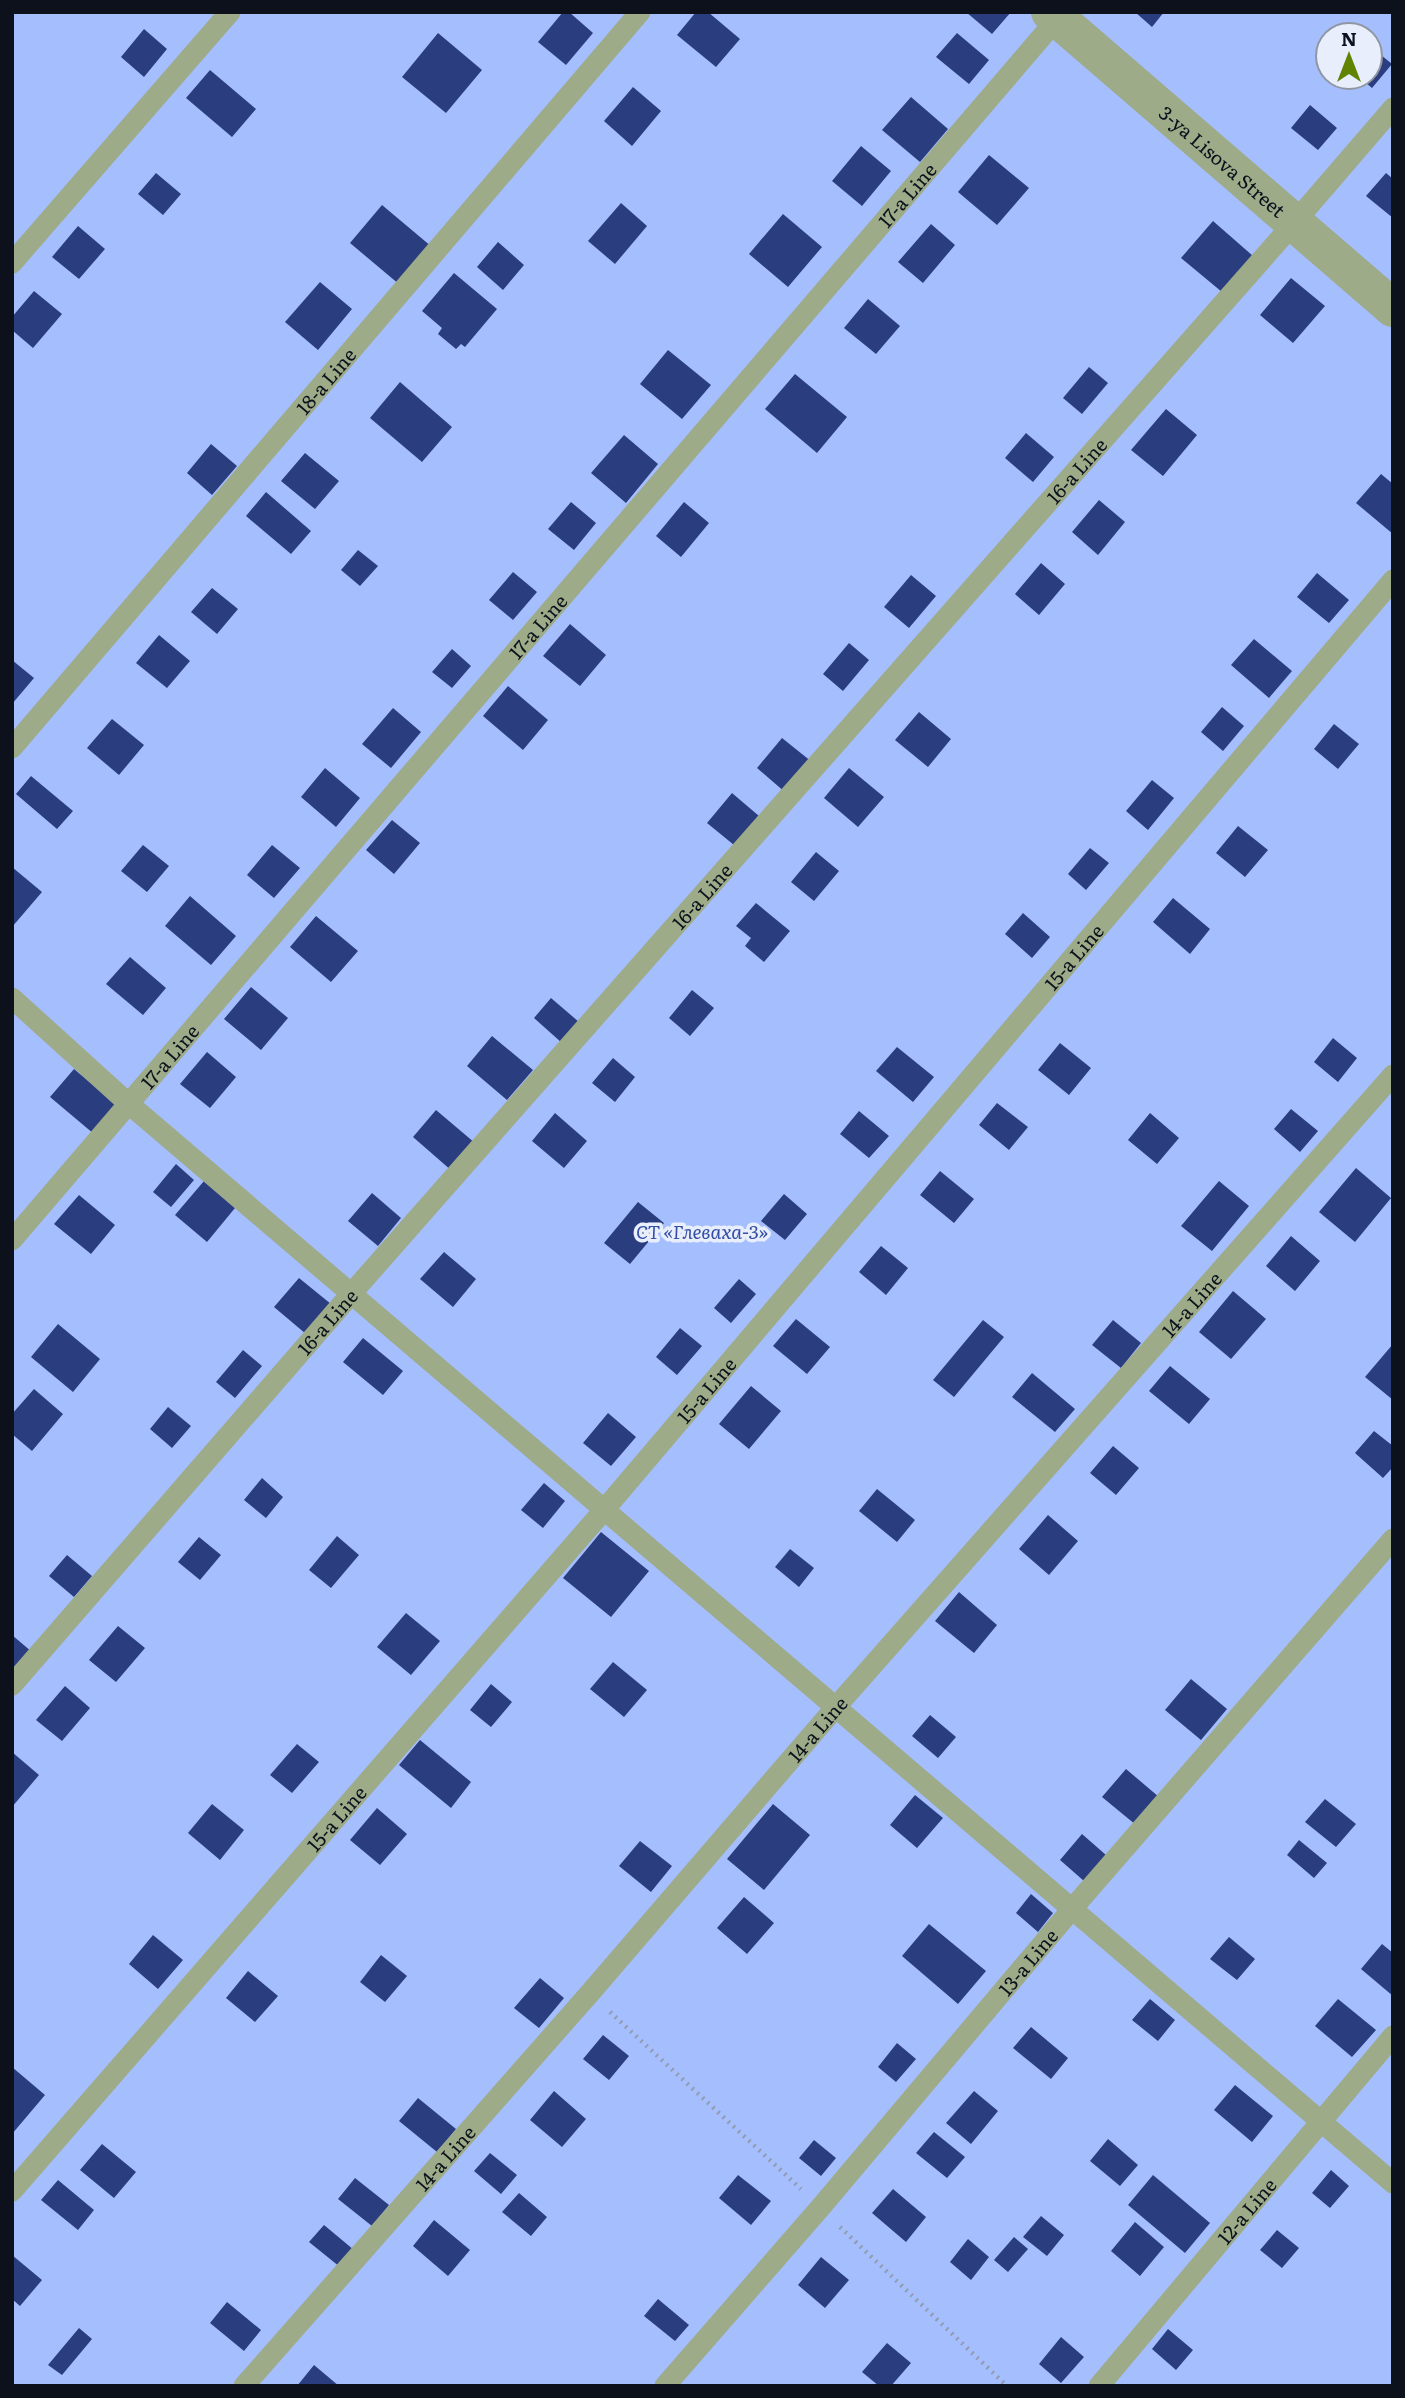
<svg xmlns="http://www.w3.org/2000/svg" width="1405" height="2398" viewBox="0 0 1405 2398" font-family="Literata,serif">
<rect width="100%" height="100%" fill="#d5e1fc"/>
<path fill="#a5befe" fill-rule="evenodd" d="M 12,12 L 1393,12 L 1393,2386 L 12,2386 ZM 1328,35 L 1370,35 L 1370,77 L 1328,77 Z"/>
<path fill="#2a3e7f" d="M 563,12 L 569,12 L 593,33 L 566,65 L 538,42 Z
M 696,12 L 708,12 L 740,39 L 716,67 L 677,35 Z
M 966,12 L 1011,12 L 992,34 Z
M 1135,12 L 1164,12 L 1152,27 Z
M 144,29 L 167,49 L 144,77 L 121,57 Z
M 438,33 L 482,70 L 446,113 L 402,77 Z
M 957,33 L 989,60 L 969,84 L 936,57 Z
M 1370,46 L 1392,64 L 1372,88 L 1359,77 L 1370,77 Z
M 210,70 L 256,109 L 232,137 L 186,98 Z
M 633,87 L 661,111 L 632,146 L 604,121 Z
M 911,97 L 948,129 L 920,162 L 882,130 Z
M 1310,105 L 1337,128 L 1318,150 L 1291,128 Z
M 861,146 L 891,171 L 862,206 L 832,181 Z
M 989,155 L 1029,188 L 997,225 L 958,192 Z
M 156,173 L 181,194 L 163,215 L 138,194 Z
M 1386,173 L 1393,179 L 1393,218 L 1366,196 Z
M 621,203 L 647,226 L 615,264 L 588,241 Z
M 382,205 L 432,247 L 400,285 L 350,243 Z
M 783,214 L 822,247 L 788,287 L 749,254 Z
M 1213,221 L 1253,256 L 1222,292 L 1181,258 Z
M 931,224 L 955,245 L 923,283 L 898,262 Z
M 78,226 L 105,249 L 79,279 L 52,257 Z
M 498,242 L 524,265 L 503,290 L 477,267 Z
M 454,273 L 497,309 L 465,347 L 461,344 L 456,349 L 438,334 L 442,328 L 422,311 Z
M 1291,278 L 1325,306 L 1293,343 L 1260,315 Z
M 320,282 L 352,309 L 318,350 L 285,322 Z
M 34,291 L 62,314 L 33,348 L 12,330 L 12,317 Z
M 868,299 L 900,326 L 876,354 L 844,328 Z
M 668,350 L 711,385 L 682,419 L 640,384 Z
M 1089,367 L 1108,383 L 1082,414 L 1063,398 Z
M 795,374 L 847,417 L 817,453 L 765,409 Z
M 400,382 L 452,427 L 422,462 L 370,418 Z
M 1166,409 L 1197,435 L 1163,476 L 1131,450 Z
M 1026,433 L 1054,457 L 1033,482 L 1005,458 Z
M 624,435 L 658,464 L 626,503 L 591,473 Z
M 211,444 L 237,466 L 212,495 L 187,473 Z
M 305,453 L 339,481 L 315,509 L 281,481 Z
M 1381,474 L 1393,484 L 1393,534 L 1356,503 Z
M 266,492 L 311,531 L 291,554 L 246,516 Z
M 1099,500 L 1125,522 L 1098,555 L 1072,532 Z
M 571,502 L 596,523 L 574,550 L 548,529 Z
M 684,502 L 709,523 L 681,557 L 656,536 Z
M 358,550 L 378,566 L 360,586 L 341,570 Z
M 1041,563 L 1065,584 L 1039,615 L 1015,594 Z
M 513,572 L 537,592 L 513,620 L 489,600 Z
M 1317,573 L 1349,600 L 1329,623 L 1297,597 Z
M 911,575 L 936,596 L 909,628 L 884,607 Z
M 212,588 L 238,609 L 217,634 L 191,612 Z
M 570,624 L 606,655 L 580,686 L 543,656 Z
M 159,635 L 190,661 L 167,688 L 136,663 Z
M 1254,639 L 1292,671 L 1269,698 L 1231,665 Z
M 849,643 L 869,660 L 843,691 L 823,674 Z
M 452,649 L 471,666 L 452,688 L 432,672 Z
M 12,660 L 34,678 L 12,704 Z
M 508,686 L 548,720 L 523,750 L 483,716 Z
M 1222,707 L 1244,726 L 1223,751 L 1201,732 Z
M 393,708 L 421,732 L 391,768 L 362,744 Z
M 919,712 L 951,739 L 928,767 L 895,740 Z
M 112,719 L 144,745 L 119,775 L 87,748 Z
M 1334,724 L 1359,744 L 1338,769 L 1314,749 Z
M 782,738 L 812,762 L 786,793 L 757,768 Z
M 325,768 L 360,798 L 336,827 L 301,797 Z
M 849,768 L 884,797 L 858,827 L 824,798 Z
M 31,776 L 73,811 L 57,829 L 16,794 Z
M 1152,780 L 1174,798 L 1148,830 L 1126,811 Z
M 732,793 L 759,816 L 734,845 L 707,823 Z
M 392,820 L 420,843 L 394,874 L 366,850 Z
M 1238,826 L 1268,850 L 1245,877 L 1216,853 Z
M 143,845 L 169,866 L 147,892 L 121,871 Z
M 272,845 L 300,868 L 274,898 L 247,875 Z
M 1090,848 L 1109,863 L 1086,890 L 1068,874 Z
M 816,852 L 839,871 L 814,901 L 791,882 Z
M 12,867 L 42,892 L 12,927 Z
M 190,896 L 236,936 L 211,965 L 165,926 Z
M 1173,898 L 1210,929 L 1190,954 L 1153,922 Z
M 756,903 L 790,931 L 764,962 L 745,946 L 751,938 L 736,926 Z
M 1023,913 L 1050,937 L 1032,958 L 1005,934 Z
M 316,916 L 358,951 L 331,982 L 290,947 Z
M 130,957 L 166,988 L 143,1015 L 106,984 Z
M 251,987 L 288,1018 L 261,1050 L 224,1019 Z
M 692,990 L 714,1008 L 690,1036 L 669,1018 Z
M 551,998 L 579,1022 L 562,1043 L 534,1018 Z
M 492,1036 L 533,1070 L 507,1100 L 467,1066 Z
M 1333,1038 L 1357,1058 L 1338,1082 L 1314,1062 Z
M 1060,1043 L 1091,1068 L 1069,1095 L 1038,1070 Z
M 897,1047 L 934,1077 L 913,1102 L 876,1071 Z
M 207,1052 L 236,1077 L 210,1108 L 180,1084 Z
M 613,1058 L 635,1077 L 615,1102 L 592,1083 Z
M 74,1069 L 118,1106 L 94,1134 L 50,1097 Z
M 997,1103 L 1028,1127 L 1009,1150 L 979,1125 Z
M 1291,1109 L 1318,1131 L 1300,1152 L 1274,1129 Z
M 436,1110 L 475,1143 L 452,1171 L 413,1137 Z
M 859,1111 L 889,1136 L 869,1158 L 840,1134 Z
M 555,1113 L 587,1141 L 564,1168 L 532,1141 Z
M 1150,1113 L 1179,1138 L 1157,1164 L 1128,1140 Z
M 176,1164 L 194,1180 L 171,1207 L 153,1192 Z
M 1356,1168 L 1391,1198 L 1355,1242 L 1319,1212 Z
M 940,1171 L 974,1199 L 954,1223 L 920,1195 Z
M 204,1181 L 235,1208 L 207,1242 L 175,1215 Z
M 1219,1181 L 1249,1206 L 1212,1251 L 1181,1226 Z
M 372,1193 L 401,1218 L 378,1246 L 348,1221 Z
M 784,1194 L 807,1214 L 785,1240 L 761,1221 Z
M 79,1195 L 115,1225 L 91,1254 L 54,1224 Z
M 638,1202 L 664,1223 L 630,1264 L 604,1243 Z
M 1291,1236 L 1320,1261 L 1295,1291 L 1266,1266 Z
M 881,1246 L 908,1268 L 886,1295 L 859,1272 Z
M 444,1252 L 476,1279 L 453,1307 L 420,1279 Z
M 299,1278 L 331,1304 L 306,1334 L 274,1307 Z
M 739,1279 L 756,1294 L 731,1323 L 714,1308 Z
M 1233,1291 L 1266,1319 L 1231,1359 L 1199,1332 Z
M 796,1319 L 830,1347 L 807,1374 L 773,1346 Z
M 983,1320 L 1004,1337 L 954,1397 L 933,1380 Z
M 1113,1320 L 1141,1343 L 1121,1368 L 1092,1345 Z
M 58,1324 L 100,1359 L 73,1392 L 31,1357 Z
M 680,1328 L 702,1346 L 677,1375 L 656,1357 Z
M 363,1338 L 403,1371 L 383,1395 L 343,1362 Z
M 1393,1344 L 1393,1400 L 1365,1377 Z
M 243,1350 L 262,1366 L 235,1398 L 216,1382 Z
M 1170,1366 L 1210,1399 L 1189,1424 L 1149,1391 Z
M 1032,1373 L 1075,1409 L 1055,1432 L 1012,1397 Z
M 751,1386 L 781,1411 L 749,1449 L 719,1424 Z
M 34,1389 L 63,1414 L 32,1451 L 12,1434 L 12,1414 Z
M 168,1407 L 191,1426 L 172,1448 L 150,1429 Z
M 608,1413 L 636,1437 L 611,1466 L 583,1443 Z
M 1374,1431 L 1393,1446 L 1393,1467 L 1383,1478 L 1355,1453 Z
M 1113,1446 L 1139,1468 L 1116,1495 L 1090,1473 Z
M 262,1478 L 283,1497 L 266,1518 L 244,1500 Z
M 544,1483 L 565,1501 L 543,1528 L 521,1510 Z
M 877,1489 L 915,1520 L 897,1542 L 859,1511 Z
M 1048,1515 L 1078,1541 L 1049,1575 L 1019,1549 Z
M 601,1532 L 649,1571 L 611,1617 L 563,1578 Z
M 337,1536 L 359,1555 L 331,1588 L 309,1570 Z
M 199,1537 L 221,1555 L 200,1580 L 178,1562 Z
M 790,1549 L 814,1568 L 799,1587 L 775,1567 Z
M 67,1555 L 92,1576 L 74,1597 L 49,1576 Z
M 959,1592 L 997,1625 L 974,1653 L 935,1621 Z
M 406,1613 L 440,1641 L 411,1675 L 377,1647 Z
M 118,1626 L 145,1648 L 116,1682 L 89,1660 Z
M 12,1635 L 32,1652 L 12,1672 Z
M 613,1662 L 647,1690 L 624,1717 L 590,1689 Z
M 1191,1679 L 1227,1709 L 1201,1740 L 1165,1710 Z
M 491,1684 L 512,1702 L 491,1727 L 470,1710 Z
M 65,1686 L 90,1708 L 62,1741 L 36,1720 Z
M 930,1715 L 956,1737 L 938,1758 L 912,1736 Z
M 420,1740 L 471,1782 L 451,1808 L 399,1765 Z
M 297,1744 L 319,1762 L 292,1793 L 270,1775 Z
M 12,1752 L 39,1775 L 12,1807 Z
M 1126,1769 L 1159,1797 L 1136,1825 L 1102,1797 Z
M 915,1795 L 943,1818 L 917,1848 L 890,1825 Z
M 1325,1799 L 1356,1824 L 1336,1847 L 1305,1822 Z
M 212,1804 L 244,1830 L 220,1860 L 188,1833 Z
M 773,1804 L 810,1835 L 764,1890 L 727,1859 Z
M 377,1808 L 407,1834 L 380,1865 L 350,1840 Z
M 1082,1834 L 1106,1855 L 1084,1881 L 1060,1860 Z
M 1299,1840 L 1327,1863 L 1314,1878 L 1287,1855 Z
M 640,1841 L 672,1866 L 651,1892 L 619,1866 Z
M 1031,1894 L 1053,1913 L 1038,1932 L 1016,1913 Z
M 744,1897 L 774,1923 L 747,1954 L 717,1928 Z
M 929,1924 L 986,1971 L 958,2004 L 902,1956 Z
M 153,1935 L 183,1960 L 158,1989 L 129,1964 Z
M 1229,1937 L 1255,1959 L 1237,1980 L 1210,1959 Z
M 1382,1944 L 1393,1953 L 1393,1996 L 1361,1969 Z
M 381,1955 L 407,1976 L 385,2002 L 360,1982 Z
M 248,1971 L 278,1996 L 255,2022 L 226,1998 Z
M 540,1978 L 564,1998 L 539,2028 L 514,2008 Z
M 1150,1999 L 1175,2020 L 1158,2041 L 1132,2020 Z
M 1338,1999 L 1376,2030 L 1352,2057 L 1315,2026 Z
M 1031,2027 L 1068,2058 L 1051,2079 L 1013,2048 Z
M 603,2035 L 629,2056 L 609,2080 L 583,2059 Z
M 897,2043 L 916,2059 L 896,2082 L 878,2067 Z
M 12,2067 L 45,2095 L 12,2134 Z
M 1235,2085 L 1273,2116 L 1252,2142 L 1214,2110 Z
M 554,2091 L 586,2119 L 562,2147 L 530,2120 Z
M 974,2091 L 998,2111 L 971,2144 L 946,2123 Z
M 418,2098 L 456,2129 L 437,2152 L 399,2121 Z
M 934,2132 L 965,2157 L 947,2178 L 916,2153 Z
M 1108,2139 L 1138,2165 L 1120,2186 L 1090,2161 Z
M 814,2140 L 836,2158 L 821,2176 L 799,2158 Z
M 102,2144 L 136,2172 L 114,2198 L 80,2170 Z
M 490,2153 L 517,2175 L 501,2194 L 474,2171 Z
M 1331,2170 L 1349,2186 L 1330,2208 L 1312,2193 Z
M 738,2175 L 771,2201 L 751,2225 L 719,2198 Z
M 1153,2175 L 1210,2223 L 1185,2253 L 1128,2205 Z
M 355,2178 L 389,2205 L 372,2226 L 338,2199 Z
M 58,2180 L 94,2210 L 78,2230 L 41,2200 Z
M 893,2189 L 926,2217 L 906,2242 L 872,2213 Z
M 519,2193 L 547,2217 L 531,2236 L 502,2212 Z
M 1041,2216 L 1064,2235 L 1047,2256 L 1023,2237 Z
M 434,2220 L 470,2250 L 448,2276 L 413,2246 Z
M 1135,2222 L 1164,2247 L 1140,2276 L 1111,2251 Z
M 324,2225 L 354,2250 L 340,2267 L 309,2242 Z
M 1277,2230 L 1299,2248 L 1282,2268 L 1260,2250 Z
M 1014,2237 L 1028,2249 L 1008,2272 L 994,2260 Z
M 968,2239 L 989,2257 L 971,2280 L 950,2262 Z
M 12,2255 L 42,2280 L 20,2306 L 12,2299 Z
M 821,2257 L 849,2280 L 825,2308 L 798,2285 Z
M 658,2299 L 689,2325 L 675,2341 L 644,2316 Z
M 227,2302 L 261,2330 L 244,2351 L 210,2323 Z
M 79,2328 L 92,2339 L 62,2375 L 48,2365 Z
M 1168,2329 L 1193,2350 L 1176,2370 L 1152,2349 Z
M 1061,2337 L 1084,2357 L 1061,2383 L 1039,2364 Z
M 887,2343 L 911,2363 L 891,2386 L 879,2386 L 862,2372 Z
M 314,2365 L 339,2386 L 297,2386 Z"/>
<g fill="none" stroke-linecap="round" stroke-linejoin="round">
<path stroke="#929cb1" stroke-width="4.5" stroke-dasharray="2 5" stroke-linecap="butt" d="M 610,2012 L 801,2189
M 840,2227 L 1007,2386"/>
<g stroke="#9dab89" stroke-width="21">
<path d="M 12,263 L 230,12"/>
<path id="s1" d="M 12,748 L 640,12"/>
<path d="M 12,998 L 129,1104 L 1393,2183"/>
<path id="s2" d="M 12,1240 L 1063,12"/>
<path id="s3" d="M 12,1685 L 351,1294 L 1294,223 L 1393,108"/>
<path id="s4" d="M 12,2191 L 604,1510 L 1393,580"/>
<path id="s5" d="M 244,2386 L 590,1993 L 835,1708 L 1393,1075"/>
<path id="s6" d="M 665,2386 L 820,2208 L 1072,1909 L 1393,1539"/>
<path id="s7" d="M 1099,2386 L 1393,2036"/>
</g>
<path stroke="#9dab89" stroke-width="38" id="s8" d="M 1050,12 L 1393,308"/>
</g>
<g text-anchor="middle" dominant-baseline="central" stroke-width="7" stroke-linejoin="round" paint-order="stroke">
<g font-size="19" fill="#0c111c" stroke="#e8eefc">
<text stroke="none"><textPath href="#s8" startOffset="228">3-ya Lisova Street</textPath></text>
<text stroke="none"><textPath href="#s2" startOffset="1376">17-a Line</textPath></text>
<text stroke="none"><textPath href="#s1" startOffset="483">18-a Line</textPath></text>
<text stroke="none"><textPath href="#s3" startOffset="1615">16-a Line</textPath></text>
<text stroke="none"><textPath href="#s2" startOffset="808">17-a Line</textPath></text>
<text stroke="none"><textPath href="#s3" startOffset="1048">16-a Line</textPath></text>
<text stroke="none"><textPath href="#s4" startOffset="1628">15-a Line</textPath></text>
<text stroke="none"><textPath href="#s2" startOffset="242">17-a Line</textPath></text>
<text stroke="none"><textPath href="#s5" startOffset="1438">14-a Line</textPath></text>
<text stroke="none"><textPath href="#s3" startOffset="481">16-a Line</textPath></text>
<text stroke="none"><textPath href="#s4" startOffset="1060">15-a Line</textPath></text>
<text stroke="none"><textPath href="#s5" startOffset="872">14-a Line</textPath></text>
<text stroke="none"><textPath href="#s4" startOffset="494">15-a Line</textPath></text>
<text stroke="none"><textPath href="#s6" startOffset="558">13-a Line</textPath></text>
<text stroke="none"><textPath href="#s5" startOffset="304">14-a Line</textPath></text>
<text stroke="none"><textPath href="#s7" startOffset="229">12-a Line</textPath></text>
</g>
<g font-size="19" font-style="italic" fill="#344ea4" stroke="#e8eefc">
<text x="702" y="1231">СТ «Глеваха-3»</text>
</g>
</g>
<rect width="1405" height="2398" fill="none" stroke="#0c111c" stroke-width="28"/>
<g transform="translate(1349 56)"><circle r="33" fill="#e8eefc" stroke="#9096a2" stroke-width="2"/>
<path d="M0-5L12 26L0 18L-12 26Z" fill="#608300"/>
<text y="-10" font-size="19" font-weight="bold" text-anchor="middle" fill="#0c111c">N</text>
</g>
</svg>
